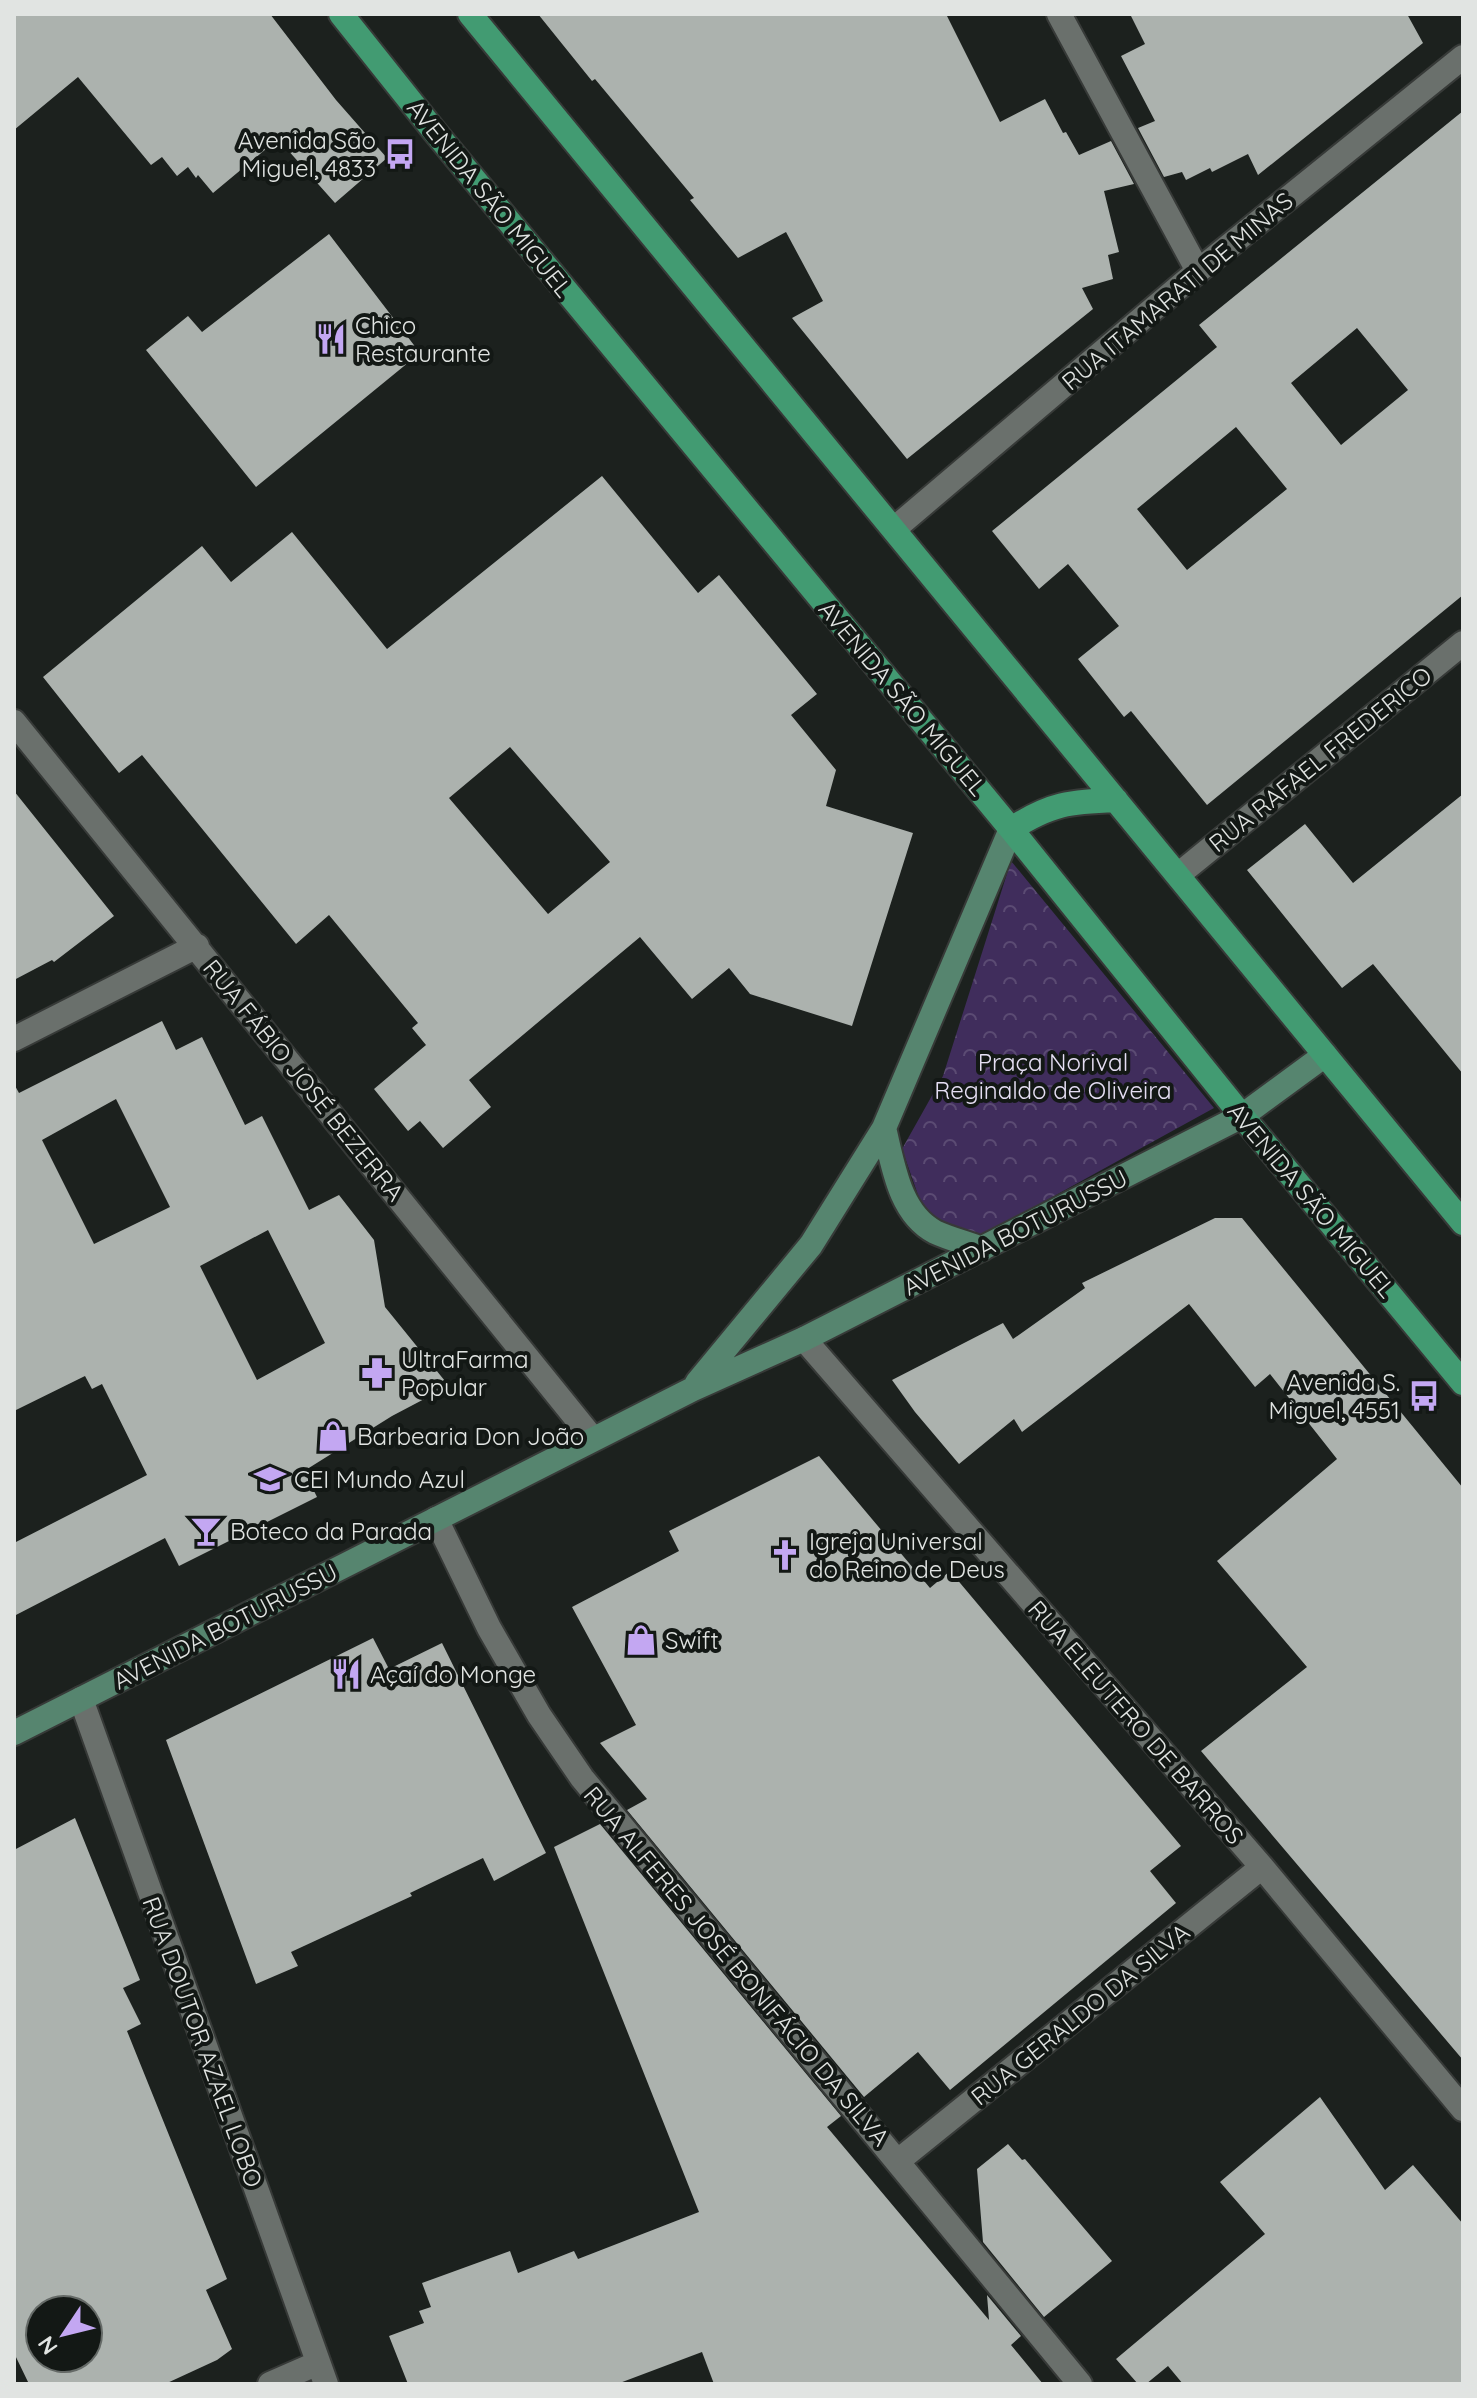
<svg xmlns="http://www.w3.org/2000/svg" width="1477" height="2398" viewBox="0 0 1477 2398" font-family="Quicksand,sans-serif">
<defs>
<pattern id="park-crowns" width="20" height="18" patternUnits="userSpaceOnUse" patternTransform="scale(2)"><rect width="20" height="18" fill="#402d5c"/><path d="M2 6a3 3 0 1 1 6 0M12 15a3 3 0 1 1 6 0" fill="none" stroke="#5b4b73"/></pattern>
</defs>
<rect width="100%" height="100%" fill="#1c211e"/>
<path fill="url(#park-crowns)" d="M 1011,861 L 1214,1108 L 976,1239 L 926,1218 L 902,1149 L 943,1076 Z"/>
<path fill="#acb2ae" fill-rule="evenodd" d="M 14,14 L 270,14 L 336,100 L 387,158 L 335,203 L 278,139 L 213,193 L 198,175 L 196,178 L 188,167 L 177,176 L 162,157 L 151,165 L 78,77 L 14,130 Z
M 538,14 L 946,14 L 1000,122 L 1045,99 L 1063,133 L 1066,132 L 1079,155 L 1111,141 L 1134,184 L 1104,191 L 1119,252 L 1108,255 L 1113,279 L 1082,288 L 1093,309 L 907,459 L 792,318 L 823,301 L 786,232 L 738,258 L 690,200 L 694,198 L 595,79 L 592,81 Z
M 1130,14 L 1407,14 L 1423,43 L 1258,175 L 1248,154 L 1212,172 L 1210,168 L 1186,180 L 1182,172 L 1164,177 L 1138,128 L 1155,121 L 1121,56 L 1145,44 Z
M 1463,111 L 1463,595 L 1207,805 L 1131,711 L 1124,717 L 1078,659 L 1119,626 L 1068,564 L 1039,589 L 992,531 L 1217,347 L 1199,325 ZM 1357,328 L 1408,390 L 1341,445 L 1291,383 ZM 1236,427 L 1287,489 L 1187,570 L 1137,509 Z
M 329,234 L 420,353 L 256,487 L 146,350 L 188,316 L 202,332 Z
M 602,476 L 698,593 L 719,575 L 817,694 L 791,715 L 836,770 L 826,806 L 913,833 L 852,1026 L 750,994 L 729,968 L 692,999 L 640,937 L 469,1080 L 491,1107 L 443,1148 L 420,1121 L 408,1131 L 374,1089 L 426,1045 L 412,1028 L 418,1023 L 329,915 L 296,944 L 142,755 L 119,773 L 43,677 L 202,546 L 231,582 L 292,532 L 387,649 ZM 510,747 L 610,862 L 548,914 L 449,798 Z
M 14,791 L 114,916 L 54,962 L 52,960 L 14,980 Z
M 1463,794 L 1463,1074 L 1373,964 L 1342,988 L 1247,870 L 1305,824 L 1353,883 Z
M 162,1021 L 176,1050 L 202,1037 L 245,1125 L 262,1116 L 309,1210 L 339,1195 L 374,1240 L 385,1307 L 449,1386 L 392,1416 L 304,1471 L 317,1497 L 179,1566 L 165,1538 L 14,1616 L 14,1543 L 147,1475 L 102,1384 L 92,1389 L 85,1376 L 14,1411 L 14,1084 L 19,1093 ZM 116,1099 L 170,1207 L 94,1244 L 42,1140 ZM 268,1230 L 325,1343 L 257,1380 L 200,1266 Z
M 1215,1218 L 1242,1218 L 1463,1488 L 1463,2060 L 1201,1751 L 1307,1667 L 1217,1561 L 1337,1459 L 1270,1374 L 1255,1387 L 1189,1304 L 1022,1432 L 1014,1419 L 959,1464 L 915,1412 L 892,1380 L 1003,1323 L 1013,1339 L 1085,1288 L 1082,1283 Z
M 819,1456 L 930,1588 L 950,1571 L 1181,1846 L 1150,1871 L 1176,1903 L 950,2090 L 918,2052 L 864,2097 L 627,1810 L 647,1799 L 600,1743 L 636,1725 L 572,1607 L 679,1551 L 669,1531 Z
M 373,1638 L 389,1669 L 442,1643 L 546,1853 L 494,1881 L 483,1858 L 410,1893 L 412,1896 L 291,1952 L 298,1966 L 256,1984 L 166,1740 Z
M 75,1818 L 140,1980 L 123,1988 L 141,2024 L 127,2031 L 227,2279 L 206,2290 L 232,2349 L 217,2360 L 165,2384 L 29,2384 L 14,2353 L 14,1850 ZM 40,2310 L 88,2310 L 88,2358 L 40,2358 Z
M 600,1824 L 841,2116 L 827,2127 L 989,2320 L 987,2295 L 1021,2336 L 1011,2345 L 1043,2384 L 714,2384 L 702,2352 L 617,2384 L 408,2384 L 389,2336 L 424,2323 L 419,2311 L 431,2307 L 422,2283 L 510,2251 L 518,2273 L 574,2251 L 578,2259 L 699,2212 L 554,1847 Z
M 1320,2097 L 1385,2190 L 1413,2165 L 1463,2224 L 1463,2384 L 1183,2384 L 1168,2366 L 1146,2384 L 1138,2384 L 1116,2359 L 1265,2234 L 1220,2182 Z
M 1008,2144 L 1022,2160 L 1025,2159 L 1112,2261 L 1044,2317 L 983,2242 L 977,2169 Z"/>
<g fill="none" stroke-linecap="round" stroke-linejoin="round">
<defs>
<path id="street" d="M 1059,14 L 1198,271
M 894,529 L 1198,271 L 1463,57
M 14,722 L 593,1439
M 1178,875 L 1463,643
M 14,1039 L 197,946
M 804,1339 L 1262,1867 L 1463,2109
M 436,1519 L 489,1628 L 539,1715 L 582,1778 L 1080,2384
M 81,1699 L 326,2384
M 898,2161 L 1262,1867
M 270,2384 L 318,2363"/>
<path id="secondary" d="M 884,1128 C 893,1164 899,1213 935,1232 C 950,1239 967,1243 982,1249
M 697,1383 L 811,1245 L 884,1128 L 1011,829
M 14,1733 L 693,1389 L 804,1339 L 1242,1116 L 1325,1055"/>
<path id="primary" d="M 341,14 L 435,132 L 1011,829 L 1242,1116 L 1463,1383
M 470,14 L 1463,1223
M 1011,829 C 1052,803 1069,802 1116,800"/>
</defs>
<use href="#street" stroke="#373a38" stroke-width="28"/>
<use href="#secondary" stroke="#373a38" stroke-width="28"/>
<use href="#primary" stroke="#373a38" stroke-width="28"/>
<use href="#street" stroke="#6a706c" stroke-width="24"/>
<use href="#secondary" stroke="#56856f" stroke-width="24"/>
<use href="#primary" stroke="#429b72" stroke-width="24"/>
</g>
<defs>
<symbol id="bus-bare" viewBox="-9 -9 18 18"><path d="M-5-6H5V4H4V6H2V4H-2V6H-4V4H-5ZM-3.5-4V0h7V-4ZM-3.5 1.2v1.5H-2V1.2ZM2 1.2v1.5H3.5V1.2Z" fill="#c3a7f2" stroke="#131815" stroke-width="2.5" paint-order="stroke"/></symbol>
<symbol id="restaurant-bare" viewBox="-9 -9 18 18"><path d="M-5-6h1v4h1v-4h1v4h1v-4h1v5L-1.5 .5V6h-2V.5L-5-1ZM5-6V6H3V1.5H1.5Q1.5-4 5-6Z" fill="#c3a7f2" stroke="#131815" stroke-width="2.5" paint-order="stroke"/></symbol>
<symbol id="pharmacy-bare" viewBox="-9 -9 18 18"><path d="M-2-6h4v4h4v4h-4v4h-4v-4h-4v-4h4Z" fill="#c3a7f2" stroke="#131815" stroke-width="2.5" paint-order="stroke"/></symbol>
<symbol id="shop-bare" viewBox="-9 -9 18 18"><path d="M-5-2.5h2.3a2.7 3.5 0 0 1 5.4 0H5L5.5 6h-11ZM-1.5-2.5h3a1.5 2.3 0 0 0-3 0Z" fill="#c3a7f2" stroke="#131815" stroke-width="2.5" paint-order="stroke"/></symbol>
<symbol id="school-bare" viewBox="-9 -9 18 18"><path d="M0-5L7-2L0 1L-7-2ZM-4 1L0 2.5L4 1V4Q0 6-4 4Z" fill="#c3a7f2" stroke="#131815" stroke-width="2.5" paint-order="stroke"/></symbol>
<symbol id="bar-bare" viewBox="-9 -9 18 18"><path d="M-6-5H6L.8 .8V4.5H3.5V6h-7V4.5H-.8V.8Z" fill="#c3a7f2" stroke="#131815" stroke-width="2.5" paint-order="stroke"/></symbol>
<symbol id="church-bare" viewBox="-9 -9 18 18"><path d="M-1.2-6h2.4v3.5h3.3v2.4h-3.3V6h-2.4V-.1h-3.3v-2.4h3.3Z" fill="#c3a7f2" stroke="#131815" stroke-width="2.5" paint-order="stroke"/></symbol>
</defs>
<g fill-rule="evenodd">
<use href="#bus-bare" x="378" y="132" width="44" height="44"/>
<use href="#restaurant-bare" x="309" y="317" width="44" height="44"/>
<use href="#pharmacy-bare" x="355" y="1351" width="44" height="44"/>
<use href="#bus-bare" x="1402" y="1374" width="44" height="44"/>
<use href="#shop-bare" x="311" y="1414" width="44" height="44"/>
<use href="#school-bare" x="248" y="1457" width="44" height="44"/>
<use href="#bar-bare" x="184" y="1509" width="44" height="44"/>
<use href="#church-bare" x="763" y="1533" width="44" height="44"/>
<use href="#shop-bare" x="619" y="1618" width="44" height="44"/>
<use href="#restaurant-bare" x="324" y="1652" width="44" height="44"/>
</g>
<g text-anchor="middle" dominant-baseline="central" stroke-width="8" stroke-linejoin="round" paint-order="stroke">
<g font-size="24" fill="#e1e4e2" stroke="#131815" text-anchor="start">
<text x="376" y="140" text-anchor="end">Avenida São<tspan x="376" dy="28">Miguel, 4833</tspan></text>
<text x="355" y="325">Chico<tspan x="355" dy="28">Restaurante</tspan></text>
<text x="401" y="1359">UltraFarma<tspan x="401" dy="28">Popular</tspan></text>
<text x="1400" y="1382" text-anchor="end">Avenida S.<tspan x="1400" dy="28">Miguel, 4551</tspan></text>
<text x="357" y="1436">Barbearia Don João</text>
<text x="294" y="1479">CEI Mundo Azul</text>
<text x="230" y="1531">Boteco da Parada</text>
<text x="809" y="1541">Igreja Universal<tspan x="809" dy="28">do Reino de Deus</tspan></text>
<text x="665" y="1640">Swift</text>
<text x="370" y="1674">Açaí do Monge</text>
</g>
<g font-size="24" fill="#e1e4e2" stroke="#131815">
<text transform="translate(490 198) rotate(51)">AVENIDA SÃO MIGUEL</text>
<text transform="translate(1177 291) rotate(-40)">RUA ITAMARATI DE MINAS</text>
<text transform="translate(903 698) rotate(50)">AVENIDA SÃO MIGUEL</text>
<text transform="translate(1320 759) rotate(-39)">RUA RAFAEL FREDERICO</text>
<text transform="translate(304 1080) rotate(51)">RUA FÁBIO JOSÉ BEZERRA</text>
<text transform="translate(1312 1200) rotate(50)">AVENIDA SÃO MIGUEL</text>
<text transform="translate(1015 1232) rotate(-27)">AVENIDA BOTURUSSU</text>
<text transform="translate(225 1626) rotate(-27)">AVENIDA BOTURUSSU</text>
<text transform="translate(1136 1722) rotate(49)">RUA ELEUTERO DE BARROS</text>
<text transform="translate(737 1966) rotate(50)">RUA ALFERES JOSÉ BONIFÁCIO DA SILVA</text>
<text transform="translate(1080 2014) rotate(-39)">RUA GERALDO DA SILVA</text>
<text transform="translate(203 2042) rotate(70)">RUA DOUTOR AZAEL LOBO</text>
</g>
<g font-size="24" fill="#e6dff4" stroke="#131815">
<text x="1053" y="1062">Praça Norival<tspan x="1053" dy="28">Reginaldo de Oliveira</tspan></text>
</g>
</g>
<rect width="1477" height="2398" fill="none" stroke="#e1e4e2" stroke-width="32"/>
<g transform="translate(64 2334) rotate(235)"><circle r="38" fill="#131815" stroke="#656a67" stroke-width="2"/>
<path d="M0-6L14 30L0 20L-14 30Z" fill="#c3a7f2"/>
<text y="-12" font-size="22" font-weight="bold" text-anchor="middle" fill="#e1e4e2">N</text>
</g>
</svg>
